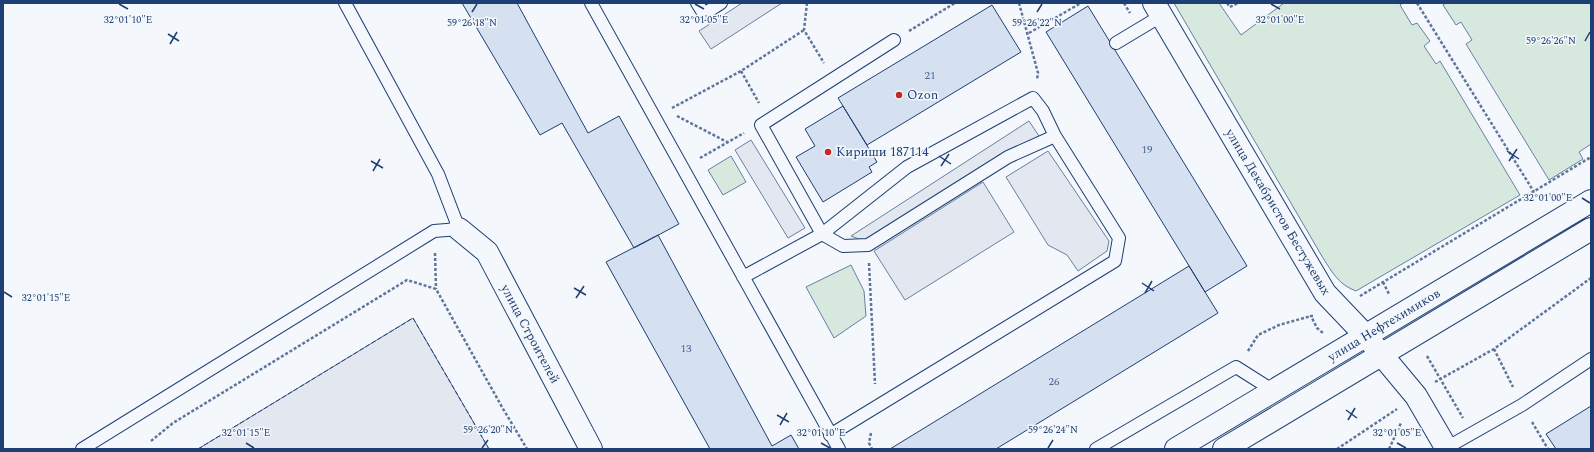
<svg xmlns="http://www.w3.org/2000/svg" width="1594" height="452" viewBox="0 0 1594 452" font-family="Spectral,serif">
<rect width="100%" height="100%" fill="#f4f7fb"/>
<path fill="#d7e8df" stroke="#687fa3" d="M 1174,3 L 1219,3 L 1241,35 L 1284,3 L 1403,3 L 1400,5 L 1412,25 L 1417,23 L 1430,41 L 1424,46 L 1436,64 L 1440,61 L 1520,195 L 1356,291 C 1339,285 1332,272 1323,258 Z
M 1446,3 L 1591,3 L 1591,144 L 1579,152 L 1583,159 L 1549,180 L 1466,44 L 1472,40 L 1461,22 L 1456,25 L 1443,5 Z
M 731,156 L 746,182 L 723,195 L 708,170 Z
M 851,265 L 864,291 L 866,316 L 834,338 L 806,287 Z"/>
<path fill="#e3e8f0" stroke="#687fa3" d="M 742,3 L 782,3 L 711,49 L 699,31 Z
M 1029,121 L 1039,136 L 864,241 L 851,236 Z
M 751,140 L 805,228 L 788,238 L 735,150 Z
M 1048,151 L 1109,241 L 1107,251 L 1078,271 L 1067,255 L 1048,245 L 1006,177 Z
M 983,182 L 1014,232 L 905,300 L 874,251 Z
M 413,318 L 489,449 L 198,449 Z"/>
<path fill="#d5e0f0" stroke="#1d3f73" d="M 462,3 L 517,3 L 588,133 L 619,116 L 679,224 L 634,248 L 562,123 L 540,135 Z
M 992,5 L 1021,52 L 867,145 L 838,98 Z
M 1088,6 L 1247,266 L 1205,292 L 1046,32 Z
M 843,106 L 877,162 L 869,167 L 872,172 L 823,202 L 796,157 L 815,146 L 805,129 Z
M 658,235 L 772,446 L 791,435 L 799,449 L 710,449 L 606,262 Z
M 1189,266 L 1218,313 L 996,449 L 890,449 Z
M 1591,406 L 1591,449 L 1556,449 L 1546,434 Z"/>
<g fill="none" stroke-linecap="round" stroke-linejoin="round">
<defs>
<path id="lane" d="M 591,3 L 839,449
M 697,3 L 704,14 L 721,3
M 894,40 L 761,125 L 822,234 L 843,246 L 868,245 L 1008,157 L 1055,136
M 1116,43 L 1161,16
M 743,277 L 822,234 L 907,167 L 1033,98 L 1043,111 L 1055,136 L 1119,238 L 1115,261 L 830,435
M 1446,448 L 1522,405 L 1591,359
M 82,449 L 434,231 L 459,229 L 438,174 L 345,3
M 1096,449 L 1236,367 L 1274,391"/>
<path id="street" d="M 1154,3 L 1325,293 L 1366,336 L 1416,396 L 1447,449
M 459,229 L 487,252 L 591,449"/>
<path id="secondary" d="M 1176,449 L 1591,201
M 1224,449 L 1591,229"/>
</defs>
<use href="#lane" stroke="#1d3f73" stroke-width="14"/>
<use href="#street" stroke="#1d3f73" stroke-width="24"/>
<use href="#secondary" stroke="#1d3f73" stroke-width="24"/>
<path stroke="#5e769c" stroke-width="2.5" stroke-dasharray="3 2" stroke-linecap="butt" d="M 807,3 L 804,30 L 824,63
M 1019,3 L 1038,73 L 1037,80
M 1124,3 L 1130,13
M 1227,3 L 1230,7 L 1238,3
M 1417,3 L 1534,192
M 909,31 L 955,3
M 1029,33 L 1081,3
M 741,71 L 759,103
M 672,108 L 741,71 L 804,30
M 677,116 L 727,142
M 700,158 L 744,133
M 435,253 L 436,289
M 869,263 L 875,384
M 1383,282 L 1389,294
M 1360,296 L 1591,157
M 1313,316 L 1311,316 L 1317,328 L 1323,333
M 1494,349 L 1513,387
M 1248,351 L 1258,335 L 1279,325 L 1311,316
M 1427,356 L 1463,418
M 1435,382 L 1494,349 L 1591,278
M 1532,422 L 1548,449
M 871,433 L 869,443 L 872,449
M 151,441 L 173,423 L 407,280 L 436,289 L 502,407 L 527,449
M 1337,449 L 1397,409
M 1389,449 L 1401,423"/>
<use href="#lane" stroke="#f4f7fb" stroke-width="12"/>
<use href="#street" stroke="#f4f7fb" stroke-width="22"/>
<use href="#secondary" stroke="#f4f7fb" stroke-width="22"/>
<path stroke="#1d3f73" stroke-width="1" stroke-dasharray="5 2" stroke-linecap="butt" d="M 198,449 L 413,318 L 489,449"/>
</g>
<path fill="none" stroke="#1d3f73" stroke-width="1.5" d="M 119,4 L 128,9M 695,4 L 704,9M 1271,4 L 1280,9M 472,12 L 477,4M 1037,12 L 1042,4M 168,34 L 179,41M 1585,41 L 1590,32M 170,44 L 177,32M 1507,151 L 1519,159M 939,156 L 951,164M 371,161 L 383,168M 1509,161 L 1517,149M 941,166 L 949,154M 373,171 L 380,159M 1582,198 L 1590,203M 1142,283 L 1154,291M 574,288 L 586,295M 4,292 L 12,297M 1145,293 L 1152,281M 576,298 L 584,286M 1346,410 L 1357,418M 777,415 L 789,422M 1348,420 L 1355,408M 780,425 L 787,413M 246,443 L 254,448M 821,443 L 830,448M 1397,443 L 1406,448M 482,448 L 488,440M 1048,448 L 1053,440"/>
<g fill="#c62828" stroke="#f4f7fb" stroke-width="1.5">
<circle cx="899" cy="95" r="4"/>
<circle cx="828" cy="152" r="4"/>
</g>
<g text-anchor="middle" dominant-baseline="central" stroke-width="3" stroke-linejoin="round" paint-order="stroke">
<g font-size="11" fill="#4b6792">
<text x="930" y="75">21</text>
<text x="1147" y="149">19</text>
<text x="686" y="348">13</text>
<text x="1054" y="381">26</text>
</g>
<g font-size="13" fill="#1d3f73" stroke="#f4f7fb" text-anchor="start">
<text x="907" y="95">Ozon</text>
<text x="836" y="152">Кириши 187114</text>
</g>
<g font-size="13" fill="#1d3f73" stroke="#f4f7fb">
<text transform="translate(1278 212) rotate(59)">улица Декабристов Бестужевых</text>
<text transform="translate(1384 325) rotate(-31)">улица Нефтехимиков</text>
<text transform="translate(530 334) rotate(62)">улица Строителей</text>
</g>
</g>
<g font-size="10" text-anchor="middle" fill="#1d3f73" stroke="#f4f7fb" stroke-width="3" stroke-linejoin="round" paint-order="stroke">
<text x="128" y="23">32°01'10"E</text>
<text x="704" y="23">32°01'05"E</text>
<text x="1280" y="23">32°01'00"E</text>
<text x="472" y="26">59°26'18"N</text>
<text x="1037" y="26">59°26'22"N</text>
<text x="1551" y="44">59°26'26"N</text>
<text x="1548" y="201">32°01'00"E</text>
<text x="46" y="301">32°01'15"E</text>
<text x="488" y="433">59°26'20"N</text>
<text x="1053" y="433">59°26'24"N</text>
<text x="246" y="436">32°01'15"E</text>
<text x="821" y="436">32°01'10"E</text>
<text x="1397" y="436">32°01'05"E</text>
</g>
<rect width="1594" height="452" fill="none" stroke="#1d3f73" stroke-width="8"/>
</svg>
